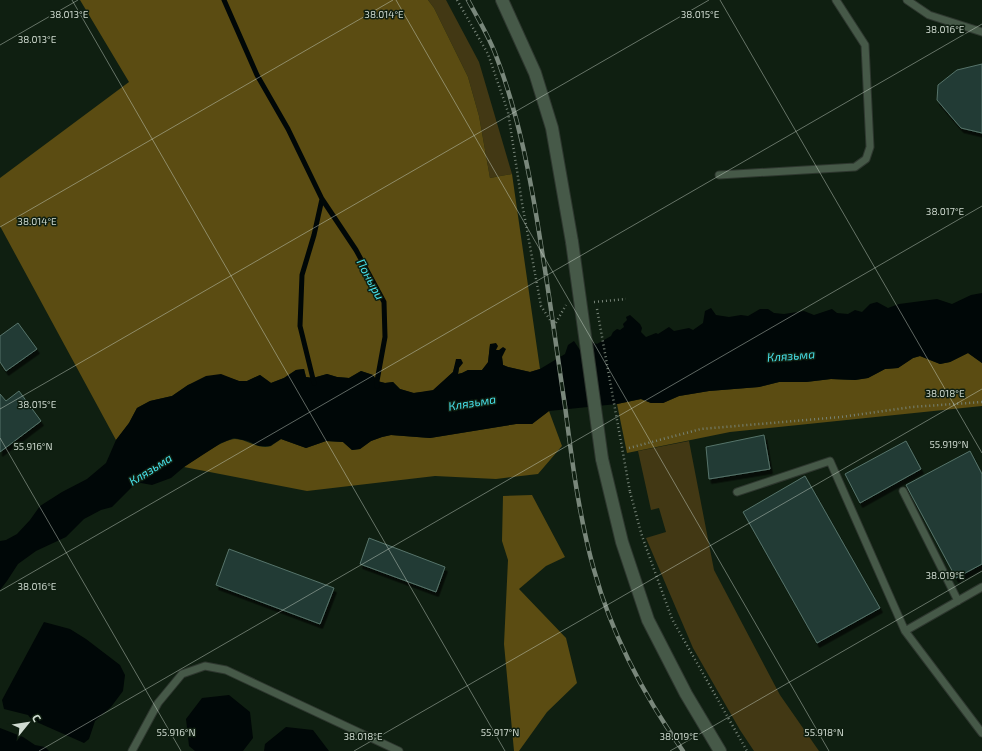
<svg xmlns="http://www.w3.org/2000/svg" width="982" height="751" viewBox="0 0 982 751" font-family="'Exo 2',sans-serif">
<defs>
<filter id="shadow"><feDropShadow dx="2.5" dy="4.5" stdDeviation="0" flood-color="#0009"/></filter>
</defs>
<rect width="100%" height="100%" fill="#0f1f11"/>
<path fill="#423814" d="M 428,0 L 446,0 L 479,62 L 512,174 L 490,178 L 479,116 L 468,77 L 434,8 Z
M 689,441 L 714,570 L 780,695 L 819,751 L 754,751 L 740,730 L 693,648 L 646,538 L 666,532 L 659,508 L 651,510 L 638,451 Z"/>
<path fill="#5b4c12" d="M 80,0 L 428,0 L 434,8 L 468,77 L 479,116 L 490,178 L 512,174 L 540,369 L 530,372 L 508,367 L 503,365 L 502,357 L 499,350 L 496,350 L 490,345 L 488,363 L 482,370 L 468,370 L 462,373 L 458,374 L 459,368 L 457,359 L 453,372 L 433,391 L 413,393 L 400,389 L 393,382 L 385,383 L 377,381 L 373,375 L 361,371 L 349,378 L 337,377 L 327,374 L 313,378 L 306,377 L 304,369 L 296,370 L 284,378 L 271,383 L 260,375 L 247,381 L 239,381 L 221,375 L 188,385 L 172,396 L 150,401 L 137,408 L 129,423 L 116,440 L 0,226 L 0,178 L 129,82 Z
M 968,353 L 982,363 L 982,406 L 730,432 L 627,453 L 617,404 L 641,399 L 651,403 L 663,403 L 679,396 L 709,391 L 759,387 L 779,382 L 806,382 L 831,379 L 855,380 L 868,378 L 885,369 L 898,368 L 913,358 L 920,356 L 940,364 L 950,362 Z
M 549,411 L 562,446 L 538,474 L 496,479 L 435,476 L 307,491 L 184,467 C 195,460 223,439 235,439 C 247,439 258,450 271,446 C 274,444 278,441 281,439 L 306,448 L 326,441 L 343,442 L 352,450 L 360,449 L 371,441 L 382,437 L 391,435 L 430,438 L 516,424 L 532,424 Z
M 532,495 L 565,557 L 546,566 L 519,589 L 566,638 L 577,683 L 547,712 L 519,751 L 514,751 L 504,644 L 508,560 L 502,541 L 503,496 Z"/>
<path fill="#000707" d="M 982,293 L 982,363 L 968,353 L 950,362 L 940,364 L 920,356 L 913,358 L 898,368 L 885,369 L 868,378 L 855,380 L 831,379 L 806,382 L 779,382 L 759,387 L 709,391 L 679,396 L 663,403 L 651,403 L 641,399 L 617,404 L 549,411 L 532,424 L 516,424 L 430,438 L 391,435 L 382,437 L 371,441 L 360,449 L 352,450 L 343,442 L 326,441 L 306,448 L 281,439 L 270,446 L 259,446 L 248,441 L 234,438 L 221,443 L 184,467 L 171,478 L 152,485 L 141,483 L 135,484 L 112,507 L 101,510 L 84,519 L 66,537 L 36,551 L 18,564 L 7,581 L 0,590 L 0,541 L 6,540 L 17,534 L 30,520 L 40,506 L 62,492 L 87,479 L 106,463 L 116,440 L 129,423 L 137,408 L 150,401 L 172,396 L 188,385 L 206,376 L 221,374 L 239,381 L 247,381 L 260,375 L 271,383 L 284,378 L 296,370 L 304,369 L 306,377 L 313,378 L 327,374 L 337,377 L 349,378 L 361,371 L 373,375 L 377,381 L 385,383 L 393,382 L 400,389 L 414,393 L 433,390 L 453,372 L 456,359 L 461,359 L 463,363 L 459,368 L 458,374 L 462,373 L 468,370 L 482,370 L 488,362 L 490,344 L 496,343 L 498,346 L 496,350 L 499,350 L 503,347 L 506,349 L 502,357 L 503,365 L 508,367 L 530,372 L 540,369 L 565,354 L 568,345 L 574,341 L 580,350 L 584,351 L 589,341 L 597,344 L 611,336 L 613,332 L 617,329 L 620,330 L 624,327 L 623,324 L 627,320 L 626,317 L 630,315 L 640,324 L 642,328 L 641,332 L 646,337 L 656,333 L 658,334 L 669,327 L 674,331 L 689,328 L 693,330 L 703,323 L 705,311 L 711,308 L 716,315 L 729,317 L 741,315 L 748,316 L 760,309 L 768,309 L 774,313 L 784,314 L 804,311 L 814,315 L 832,309 L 837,313 L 848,314 L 855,310 L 862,312 L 870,304 L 877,302 L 888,308 L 899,304 L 937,299 L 952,304 L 971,295 Z
M 44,622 L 70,629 L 86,639 L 120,665 L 125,675 L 123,691 L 111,707 L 95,721 L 89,739 L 84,743 L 32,720 L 28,715 L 4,709 L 2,700 Z
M 229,695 L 250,712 L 253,738 L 243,751 L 195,751 L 189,746 L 186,719 L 202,698 Z
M 286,727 L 313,730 L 329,751 L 264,751 L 265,744 Z
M 0,728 L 23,737 L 35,745 L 45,747 L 49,751 L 0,751 Z"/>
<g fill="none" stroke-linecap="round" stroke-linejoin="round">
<path stroke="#000707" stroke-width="5" d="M 224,0 L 257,75 L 288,129 L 322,199 L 314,235 L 302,275 L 300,326 L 314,383
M 322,199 L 356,250 L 384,302 L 385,337 L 377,381 L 377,386"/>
</g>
<path fill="#213b34" stroke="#57746b" filter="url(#shadow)" d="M 982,64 L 982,133 L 961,128 L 937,100 L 938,85 L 957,70 Z
M 18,323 L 37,349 L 6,371 L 0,362 L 0,336 Z
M 19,391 L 41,421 L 0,452 L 0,394 L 6,401 Z
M 764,435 L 770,469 L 709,479 L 706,447 Z
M 906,441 L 921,469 L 860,503 L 845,474 Z
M 970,451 L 982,474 L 982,564 L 956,578 L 906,485 Z
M 805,476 L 880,608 L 817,643 L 743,512 Z
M 369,538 L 445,567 L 436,592 L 360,564 Z
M 229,549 L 334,588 L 320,624 L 216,585 Z"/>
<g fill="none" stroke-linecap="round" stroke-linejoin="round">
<defs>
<path id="service" d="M 907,0 L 929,15 L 982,32
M 719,175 L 855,167 L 866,159 L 870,147 L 865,45 L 836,0
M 903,491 L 958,601
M 737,492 L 830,461 L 905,631 L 982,733
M 905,631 L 982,587
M 132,751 L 158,703 L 182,674 L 205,666 L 226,670 L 399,751"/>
<path id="tertiary" d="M 502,0 L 535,73 L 552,128 L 572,242
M 602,459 L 622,542 L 648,620 L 686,694 L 720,751"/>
</defs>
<use href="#service" stroke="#2e372f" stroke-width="9"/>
<use href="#tertiary" stroke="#2e372f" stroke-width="14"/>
<path stroke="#778478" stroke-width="2.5" stroke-dasharray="1 3" stroke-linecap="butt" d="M 457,0 L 488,54 L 508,112 L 522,203 L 541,306 L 554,326 L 566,305
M 594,302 L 626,299
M 629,448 L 701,429 L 841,417 L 912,407 L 982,402
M 630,492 L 642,536 L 672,619 L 747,751"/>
<use href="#service" stroke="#465948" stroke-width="7"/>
<use href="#tertiary" stroke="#465948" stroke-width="12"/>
<defs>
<path id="rail" d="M 468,0 C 477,17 488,35 495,53 C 519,115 531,180 541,245 C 550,299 557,353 565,406 C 572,461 579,517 594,570 C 612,635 644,696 683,751"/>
</defs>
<use href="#rail" stroke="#79877b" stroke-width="4.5"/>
<use href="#rail" stroke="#0f1f11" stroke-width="3" stroke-dasharray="9" stroke-linecap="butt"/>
<defs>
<path id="tertiary-bridge" d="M 572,242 L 602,459"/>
</defs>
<use href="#tertiary-bridge" stroke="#2e372f" stroke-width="14" stroke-linecap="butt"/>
<path stroke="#778478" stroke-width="2.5" stroke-dasharray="1 3" stroke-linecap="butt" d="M 597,309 L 630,492"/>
<use href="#tertiary-bridge" stroke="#465948" stroke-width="12"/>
</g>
<path fill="none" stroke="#d0dbd1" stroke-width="1" stroke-opacity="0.45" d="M 72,0 L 505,751M 396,0 L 829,751M 720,0 L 982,453M 0,45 L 78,0M 0,227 L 393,0M 0,409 L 709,0M 0,438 L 181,751M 0,591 L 982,24M 39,751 L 982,206M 354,751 L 982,389M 670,751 L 982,571"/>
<g text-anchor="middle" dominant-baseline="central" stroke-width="3" stroke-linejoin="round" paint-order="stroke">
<g font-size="12" font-style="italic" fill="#47e0e9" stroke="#0f1f11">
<text transform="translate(371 279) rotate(62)">Поныри</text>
<text transform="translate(791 355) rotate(-4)">Клязьма</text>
<text transform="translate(472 402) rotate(-9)">Клязьма</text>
<text transform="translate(150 469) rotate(-32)">Клязьма</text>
</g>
</g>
<g font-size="10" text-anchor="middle" fill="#d0dbd1" stroke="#0f1f11" stroke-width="3" stroke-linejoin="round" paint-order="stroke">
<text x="69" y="18">38.013°E</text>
<text x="384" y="18">38.014°E</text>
<text x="700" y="18">38.015°E</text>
<text x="945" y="33">38.016°E</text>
<text x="37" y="43">38.013°E</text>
<text x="945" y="215">38.017°E</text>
<text x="37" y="225">38.014°E</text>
<text x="945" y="397">38.018°E</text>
<text x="37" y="408">38.015°E</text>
<text x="949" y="448">55.919°N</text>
<text x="33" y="450">55.916°N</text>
<text x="945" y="579">38.019°E</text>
<text x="37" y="590">38.016°E</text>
<text x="176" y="736">55.916°N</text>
<text x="500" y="736">55.917°N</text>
<text x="824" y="736">55.918°N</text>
<text x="363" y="740">38.018°E</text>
<text x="679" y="740">38.019°E</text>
</g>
<g transform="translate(28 723) rotate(60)" stroke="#0f1f11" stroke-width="3" paint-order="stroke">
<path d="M0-3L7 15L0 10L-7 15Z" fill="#d0dbd1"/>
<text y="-6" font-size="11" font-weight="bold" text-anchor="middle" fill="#d0dbd1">С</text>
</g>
</svg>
